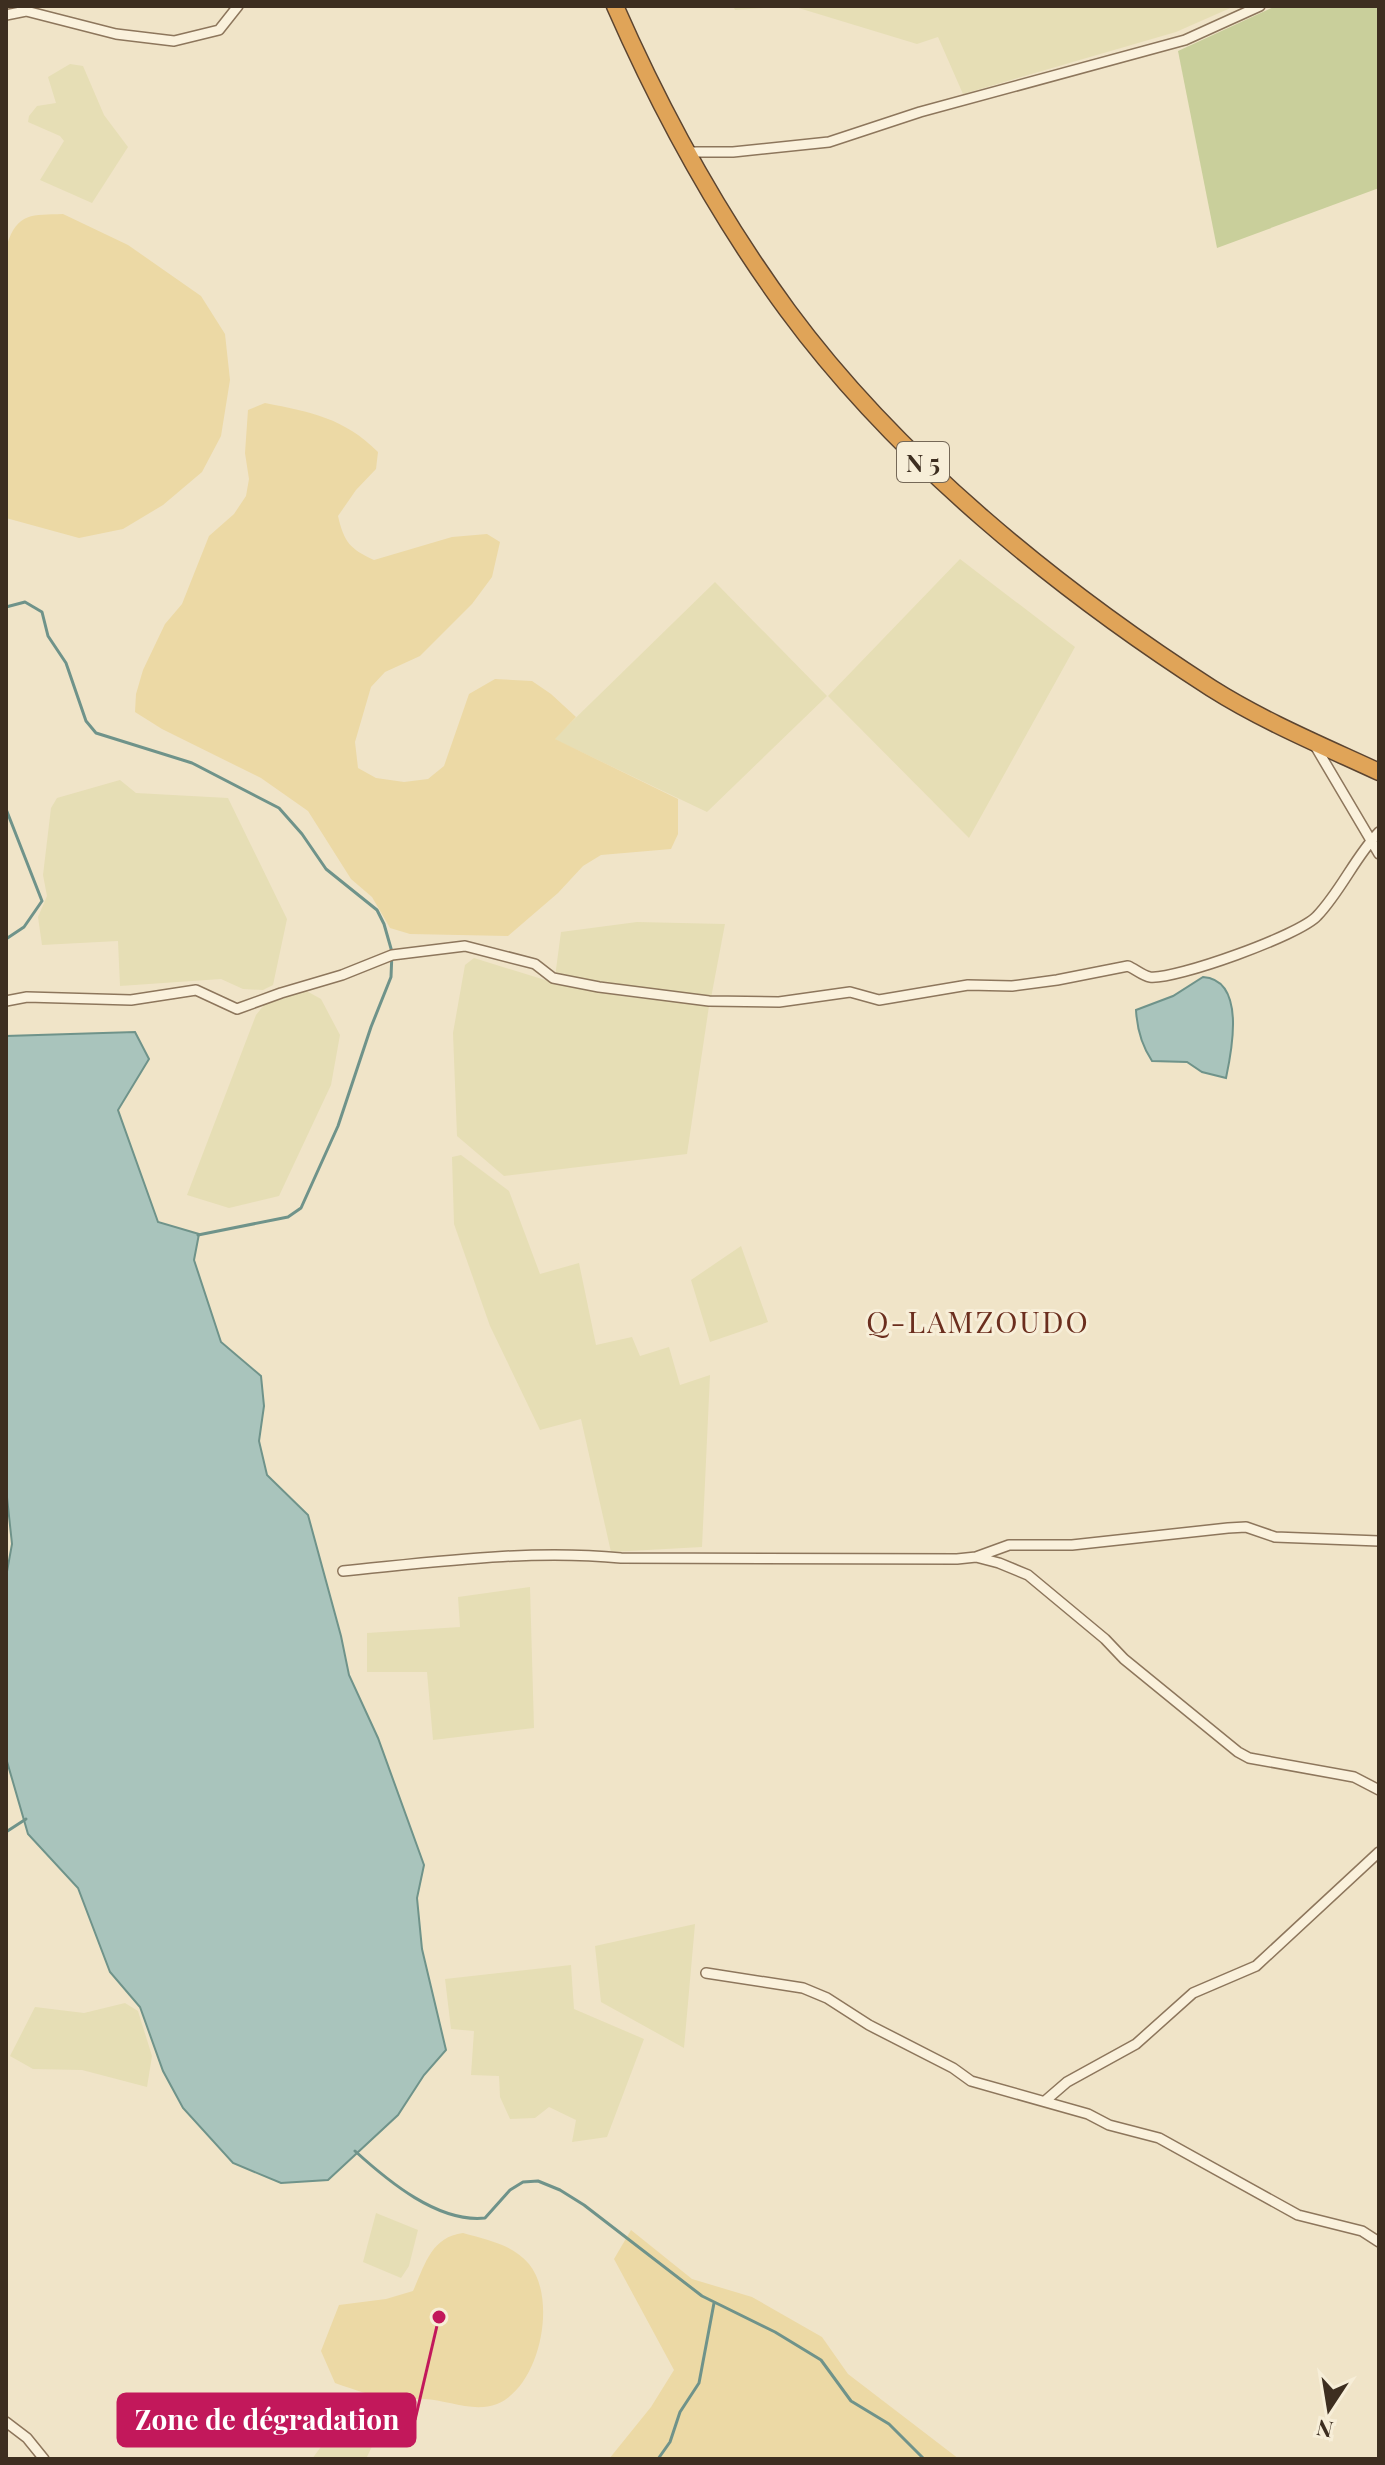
<svg xmlns="http://www.w3.org/2000/svg" width="1385" height="2465" viewBox="0 0 1385 2465" font-family="'Playfair Display',serif">
<rect width="100%" height="100%" fill="#f0e4c8"/>
<path fill="#e6deb5" d="M 733,6 L 1235,6 L 1176,32 L 963,94 L 938,37 L 917,44 L 792,6 L 735,10 Z
M 70,64 L 83,66 L 104,115 L 128,147 L 92,203 L 40,180 L 64,141 L 60,136 L 28,122 L 29,116 L 37,106 L 56,103 L 48,77 Z
M 960,559 L 1075,647 L 969,838 L 828,696 Z
M 715,582 L 827,696 L 707,812 L 554,739 Z
M 120,780 L 136,793 L 228,798 L 287,919 L 273,985 L 263,990 L 243,989 L 221,979 L 120,986 L 118,941 L 42,945 L 38,917 L 47,896 L 43,875 L 51,808 L 57,798 Z
M 637,922 L 725,924 L 711,998 L 555,977 L 561,932 Z
M 474,958 L 558,984 L 621,996 L 709,1006 L 687,1154 L 504,1176 L 457,1136 L 453,1033 L 465,965 Z
M 303,989 L 321,999 L 340,1035 L 331,1085 L 279,1196 L 229,1208 L 187,1195 L 256,1015 L 264,1005 Z
M 461,1155 L 509,1191 L 540,1274 L 579,1263 L 596,1345 L 632,1337 L 640,1356 L 669,1347 L 680,1385 L 710,1375 L 702,1547 L 611,1552 L 581,1419 L 540,1430 L 490,1326 L 454,1224 L 452,1157 Z
M 741,1246 L 768,1322 L 710,1342 L 691,1280 Z
M 530,1587 L 534,1728 L 433,1740 L 427,1672 L 367,1672 L 367,1633 L 460,1627 L 458,1597 Z
M 695,1924 L 684,2048 L 601,2002 L 595,1946 Z
M 571,1965 L 574,2009 L 644,2039 L 607,2137 L 572,2142 L 576,2120 L 549,2107 L 535,2118 L 510,2119 L 500,2097 L 499,2076 L 471,2075 L 474,2031 L 451,2029 L 445,1979 Z
M 125,2003 L 138,2011 L 152,2056 L 147,2087 L 82,2070 L 33,2069 L 10,2056 L 35,2007 L 84,2013 Z
M 376,2213 L 418,2230 L 409,2266 L 401,2278 L 363,2262 Z
M 355,2400 L 387,2415 L 366,2459 L 312,2459 Z"/>
<path fill="#c9cf9b" d="M 1276,6 L 1379,6 L 1379,188 L 1217,248 L 1178,51 Z"/>
<path fill="#ecd9a5" d="M 63,214 L 128,245 L 201,296 L 225,334 L 230,380 L 221,436 L 202,472 L 163,505 L 123,529 L 79,538 L 6,518 L 7,245 C 17,212 33,215 63,214 Z
M 265,403 C 311,412 344,418 378,452 L 376,469 L 356,490 L 338,516 C 344,542 350,549 374,560 L 452,537 L 487,534 L 500,542 L 492,577 L 472,604 L 420,656 L 385,672 L 371,687 L 355,742 L 358,768 L 376,778 L 404,782 L 428,779 L 444,766 L 469,694 L 495,679 L 532,681 L 551,694 L 576,717 L 555,739 L 678,799 L 678,834 L 671,849 L 601,855 L 583,866 L 558,893 L 508,936 L 410,934 L 390,928 L 372,897 L 351,879 L 308,811 L 261,778 L 162,729 L 135,712 L 136,694 L 143,670 L 165,624 L 182,604 L 209,536 L 234,514 L 246,496 L 249,479 L 245,453 L 248,410 Z
M 631,2230 L 692,2279 L 752,2297 L 822,2337 L 848,2374 L 959,2459 L 609,2459 L 651,2407 L 674,2370 L 614,2259 Z
M 463,2233 C 487,2240 512,2244 529,2264 C 558,2299 540,2387 497,2404 C 473,2413 448,2400 424,2399 C 416,2398 408,2402 400,2401 C 378,2398 355,2390 335,2383 L 321,2351 L 339,2305 L 386,2299 L 413,2291 C 425,2265 431,2237 463,2233 Z"/>
<path fill="#a9c4bc" stroke="#6f938a" stroke-width="2" d="M 1203,977 C 1246,980 1232,1050 1226,1078 L 1202,1072 L 1187,1062 L 1152,1061 C 1142,1046 1137,1029 1136,1010 L 1173,996 Z
M 135,1032 L 149,1059 L 118,1110 L 158,1222 L 199,1234 L 194,1260 L 221,1342 L 261,1376 L 264,1406 L 259,1441 L 267,1475 L 308,1515 L 341,1636 L 349,1675 L 378,1738 L 424,1865 L 417,1898 L 422,1949 L 446,2050 L 424,2075 L 398,2115 L 328,2180 L 281,2183 L 233,2163 L 183,2108 L 163,2071 L 140,2007 L 110,1972 L 78,1888 L 28,1834 L 6,1758 L 6,1577 L 12,1544 L 6,1488 L 6,1036 Z"/>
<g fill="none" stroke-linecap="round" stroke-linejoin="round">
<path stroke="#6f938a" stroke-width="3" d="M 6,607 L 25,602 L 42,612 L 48,636 L 66,663 L 86,721 L 96,733 L 192,763 L 279,808 L 302,834 L 326,869 L 377,910 L 384,924 L 392,952 L 391,977 L 371,1027 L 338,1126 L 301,1208 L 288,1217 L 198,1235
M 6,809 L 42,901 L 24,927 L 6,939
M 6,1832 L 26,1819
M 355,2151 C 388,2181 438,2223 485,2218 L 510,2190 L 523,2182 L 538,2181 L 560,2190 L 584,2205 L 702,2296 L 775,2332 L 821,2360 L 851,2401 L 889,2424 L 924,2459
M 658,2459 L 670,2442 L 680,2412 L 699,2383 L 714,2303"/>
<defs>
<path id="street" d="M 6,15 L 26,11 L 116,34 L 174,41 L 219,30 L 238,6
M 687,152 L 733,152 L 829,142 L 920,112 L 1185,40 L 1260,6
M 1314,744 L 1379,854
M 6,1001 L 27,997 L 131,1000 L 196,990 L 237,1009 L 281,993 L 342,975 L 392,955 L 465,946 L 535,964 L 553,978 L 599,987 L 709,1001 L 779,1002 L 850,992 L 879,1000 L 968,985 L 1012,986 L 1057,980 L 1128,966 C 1135,969 1143,976 1150,977 C 1175,980 1300,935 1317,916 C 1341,891 1355,857 1379,832
M 976,1557 L 999,1563 L 1028,1575 L 1105,1639 L 1124,1659 L 1238,1752 L 1249,1758 L 1354,1777 L 1379,1790
M 343,1571 C 435,1562 528,1549 621,1558 L 957,1559 L 976,1557 L 1009,1545 L 1072,1545 L 1228,1528 L 1246,1527 L 1275,1537 L 1379,1541
M 706,1973 L 803,1988 L 827,1998 L 869,2025 L 953,2068 L 971,2081 L 1088,2114 L 1109,2125 L 1159,2138 L 1298,2215 L 1362,2231 L 1379,2242
M 1045,2101 L 1067,2082 L 1136,2044 L 1193,1993 L 1256,1966 L 1379,1852
M 6,2422 L 27,2438 L 44,2459"/>
<path id="highway" d="M 615,6 C 662,113 719,217 788,311 C 897,459 1057,589 1211,688 C 1263,721 1323,746 1379,772"/>
</defs>
<use href="#street" stroke="#8d765c" stroke-width="12"/>
<use href="#highway" stroke="#5b4430" stroke-width="19"/>
<use href="#street" stroke="#faf1dc" stroke-width="9"/>
<use href="#highway" stroke="#e0a458" stroke-width="16"/>
</g>
<g text-anchor="middle" dominant-baseline="central" stroke-width="6" stroke-linejoin="round" paint-order="stroke">
<rect fill="#f7eed8" stroke="#756857" stroke-width="2" x="897" y="442" width="52" height="40" rx="6"/>
<g font-size="24" font-weight="bold" fill="#3d2e20">
<text x="923" y="462">N 5</text>
</g>
<g font-size="30" letter-spacing="2" fill="#6b2e1e" stroke="#f7eed8">
<text x="978" y="1321">Q-LAMZOUDO</text>
</g>
</g>
<path fill="none" stroke="#c2185b" stroke-width="3" d="M439 2317L415 2420"/>
<circle fill="#c2185b" stroke="#f7eed8" stroke-width="3" cx="439" cy="2317" r="8"/>
<rect fill="#c2185b" stroke="#c2185b" stroke-width="3" x="118" y="2394" width="297" height="52" rx="8"/>
<g font-size="28" text-anchor="middle" font-weight="bold" fill="#fff">
<text x="267" y="2430">Zone de dégradation</text>
</g>
<rect width="1385" height="2465" fill="none" stroke="#3d2e20" stroke-width="16"/>
<g transform="translate(1329 2409) rotate(192)" stroke="#f7eed8" stroke-width="6" paint-order="stroke">
<path d="M0-6L14 30L0 20L-14 30Z" fill="#3d2e20"/>
<text y="-12" font-size="22" font-weight="bold" text-anchor="middle" fill="#3d2e20">N</text>
</g>
</svg>
